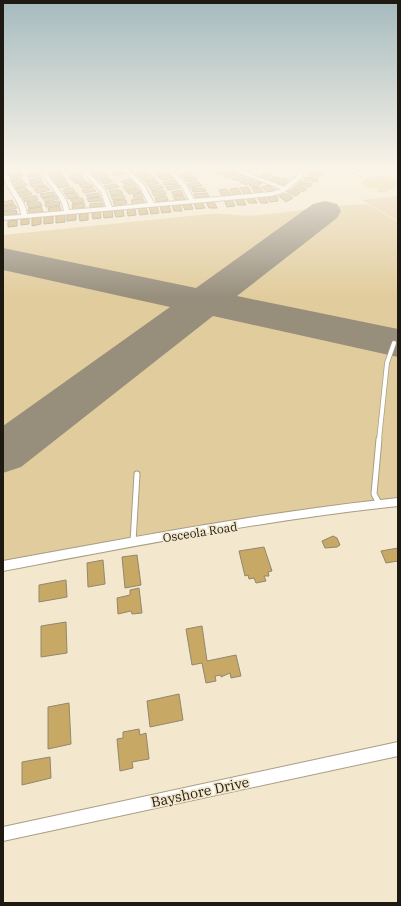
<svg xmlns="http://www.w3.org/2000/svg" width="401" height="906" viewBox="0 0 401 906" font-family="'IBM Plex Serif',serif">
<rect width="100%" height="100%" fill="#f3e7cd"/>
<path fill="#e1cc9d" d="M 398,196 L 398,221 L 362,200 Z
M 367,204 L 398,222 L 398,499 L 3,564 L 3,235 L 209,214 C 226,213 242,217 259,215 C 295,212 330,205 367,204 Z"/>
<path fill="#e1c27e" d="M 385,175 L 398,180 L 398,186 L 383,193 L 378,192 L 378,188 L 367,188 L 361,182 L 368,178 Z"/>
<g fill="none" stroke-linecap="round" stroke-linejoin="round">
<path fill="#978e7c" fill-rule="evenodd" d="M 325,201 L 337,204 L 341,211 L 337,218 L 237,296 L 398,329 L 398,357 L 213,316 L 21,467 L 3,473 L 3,426 L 170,307 L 3,270 L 3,248 L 196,288 L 313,204 Z"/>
</g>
<path fill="#c7a865" stroke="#92876f" d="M 60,170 L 62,173 L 50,175 L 48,172 Z
M 120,170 L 124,174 L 115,176 L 112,173 Z
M 147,170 L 149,173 L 139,177 L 135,173 Z
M 222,170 L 227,170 L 230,171 L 222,175 L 216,173 Z
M 99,171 L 104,173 L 93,176 L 90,173 Z
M 165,171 L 169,174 L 158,177 L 155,174 Z
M 39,172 L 40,176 L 28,177 L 27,174 Z
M 190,172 L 194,176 L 183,178 L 180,174 Z
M 232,172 L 238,174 L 230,178 L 224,176 Z
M 321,172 L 323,176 L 311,176 L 309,173 Z
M 21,173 L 22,177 L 10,178 L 9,175 Z
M 266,173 L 272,175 L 265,179 L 259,177 Z
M 62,174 L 64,177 L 52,179 L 50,176 Z
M 79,174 L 83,177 L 72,180 L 69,176 Z
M 106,174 L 109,177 L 98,180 L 94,176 Z
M 151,175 L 155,179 L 144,181 L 140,177 Z
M 170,175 L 173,178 L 162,180 L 158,177 Z
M 240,175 L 246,177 L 238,181 L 232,179 Z
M 274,176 L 280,178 L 273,182 L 267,180 Z
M 41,177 L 42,181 L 30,183 L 29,180 Z
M 195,177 L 198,180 L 187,182 L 184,179 Z
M 306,177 L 318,179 L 317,182 L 304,180 Z
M 20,178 L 23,181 L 11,183 L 10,180 Z
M 65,178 L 67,181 L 55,183 L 53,180 Z
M 248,178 L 254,180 L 246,185 L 240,182 Z
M 283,178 L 289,180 L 284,185 L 276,182 Z
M 83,179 L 87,182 L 76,184 L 73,181 Z
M 105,179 L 110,179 L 113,182 L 104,184 L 100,181 Z
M 130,179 L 133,182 L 124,184 L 121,181 Z
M 156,180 L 159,183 L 148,186 L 145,182 Z
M 175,180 L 177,184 L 164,185 L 163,182 Z
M 256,181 L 262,183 L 255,187 L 249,185 Z
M 301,181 L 313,184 L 309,187 L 297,184 Z
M 24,182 L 27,185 L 14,188 L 12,185 Z
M 42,182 L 45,186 L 32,187 L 30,184 Z
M 199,182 L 202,186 L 190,188 L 188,184 Z
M 67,183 L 70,186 L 59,188 L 57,184 Z
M 88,183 L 93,186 L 82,188 L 79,185 Z
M 134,183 L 137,188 L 125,190 L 123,186 Z
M 116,184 L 119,187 L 107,189 L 104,186 Z
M 161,185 L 163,188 L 152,191 L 149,187 Z
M 178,185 L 180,188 L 168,190 L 166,187 Z
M 269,185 L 272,188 L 276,190 L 268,192 L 262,187 Z
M 297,185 L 299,186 L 307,189 L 303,192 L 293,188 Z
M 46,186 L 50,190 L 37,193 L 34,189 Z
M 25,187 L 28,190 L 17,193 L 14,189 Z
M 92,187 L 96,191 L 84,193 L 82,190 Z
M 248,187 L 251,193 L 244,194 L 240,188 Z
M 260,187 L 263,192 L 255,193 L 252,188 Z
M 68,188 L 73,188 L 75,192 L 65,194 L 63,190 Z
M 204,188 L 206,191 L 193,192 L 192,189 Z
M 238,188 L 241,194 L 233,195 L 230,189 Z
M 138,189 L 141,192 L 129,194 L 126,191 Z
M 227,189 L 231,195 L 222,196 L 219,190 Z
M 292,189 L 297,191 L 300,193 L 295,196 L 287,192 Z
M 109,190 L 120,190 L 123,193 L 111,195 Z
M 164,190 L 166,194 L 163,195 L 154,196 L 152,192 Z
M 181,190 L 183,194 L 173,195 L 172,192 Z
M 29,191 L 32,194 L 21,197 L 18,194 Z
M 53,192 L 55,195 L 42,198 L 40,194 Z
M 77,193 L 79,197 L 68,199 L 66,194 Z
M 98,193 L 100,196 L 88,198 L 86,195 Z
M 141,193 L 143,198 L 134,198 L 133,195 Z
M 207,193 L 209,197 L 196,198 L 194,194 Z
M 285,194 L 289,195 L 293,198 L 286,202 L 279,196 Z
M 117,195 L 123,195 L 125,199 L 113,200 L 111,196 Z
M 183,195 L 186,200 L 175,200 L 173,196 Z
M 32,196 L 36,196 L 38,200 L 25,202 L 23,198 Z
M 56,196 L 58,199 L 45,202 L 43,198 Z
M 166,196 L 168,200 L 157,202 L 155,198 Z
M 277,196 L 278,201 L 270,202 L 267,197 Z
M 100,197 L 102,201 L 89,202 L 87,199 Z
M 257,197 L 265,197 L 268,203 L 261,203 Z
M 82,198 L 84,202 L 73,204 L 71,199 Z
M 246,198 L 254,198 L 257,203 L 249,203 Z
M 143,199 L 145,203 L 133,205 L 131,200 Z
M 235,199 L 243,199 L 246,205 L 238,205 Z
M 12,200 L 14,204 L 3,206 L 3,202 Z
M 126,200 L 127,203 L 115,206 L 113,201 Z
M 224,200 L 232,200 L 235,206 L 227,207 Z
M 59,201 L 60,205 L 46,207 L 45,203 Z
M 34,202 L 40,202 L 42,206 L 29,208 L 27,203 Z
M 202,202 L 205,208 L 196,209 L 194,203 Z
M 206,202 L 214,202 L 217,208 L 209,208 Z
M 84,203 L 85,207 L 73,210 L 72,205 Z
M 103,203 L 103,206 L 90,208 L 90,204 Z
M 182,204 L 191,204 L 193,209 L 185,210 Z
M 15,205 L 17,208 L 4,211 L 3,209 L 3,207 Z
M 172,205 L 180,205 L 182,211 L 174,211 Z
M 60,206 L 61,211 L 49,212 L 48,208 Z
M 160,206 L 169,206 L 171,212 L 162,213 Z
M 41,207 L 43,212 L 30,214 L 28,209 Z
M 149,207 L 157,207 L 159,213 L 151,214 Z
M 138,208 L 146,208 L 148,214 L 140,215 Z
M 127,209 L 135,209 L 136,215 L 128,216 Z
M 16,210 L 17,214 L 3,216 L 3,212 Z
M 123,210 L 124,216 L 116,217 L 114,211 Z
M 112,211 L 113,217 L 104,218 L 103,212 Z
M 100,212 L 101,218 L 93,219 L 92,213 Z
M 88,213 L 88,220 L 80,221 L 79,214 Z
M 76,214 L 76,220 L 67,221 L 67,215 Z
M 65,215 L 65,222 L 56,223 L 56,216 Z
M 53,216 L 53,223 L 44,224 L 44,217 Z
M 41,217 L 41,224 L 32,226 L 32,218 Z
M 21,219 L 29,219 L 29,224 L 21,225 Z
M 17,220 L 17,226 L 8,227 L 8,221 Z
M 333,536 L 337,538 L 340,545 L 337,547 L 325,548 L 322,541 Z
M 264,547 L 272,571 L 268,572 L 269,576 L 264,576 L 266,581 L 256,583 L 254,578 L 249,579 L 248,575 L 245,576 L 239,551 Z
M 398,548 L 398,561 L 386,563 L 381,551 Z
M 137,555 L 141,585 L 125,588 L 122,557 Z
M 103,560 L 105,584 L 88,587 L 87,563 Z
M 66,580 L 67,597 L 39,602 L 39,585 Z
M 139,588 L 142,613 L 132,614 L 131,611 L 118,614 L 117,598 L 130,595 L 130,590 Z
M 66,622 L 67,653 L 41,657 L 41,626 Z
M 202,626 L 207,661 L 236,655 L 241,676 L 231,678 L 230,673 L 221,677 L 221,675 L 215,676 L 216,681 L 206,683 L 202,663 L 192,665 L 186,629 Z
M 179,694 L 183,720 L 150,727 L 147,701 Z
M 69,703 L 71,744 L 48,749 L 48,707 Z
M 139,729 L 140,735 L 146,733 L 149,759 L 132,762 L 133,768 L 120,771 L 117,739 L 123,738 L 123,732 Z
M 50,757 L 51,778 L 22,785 L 22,762 Z"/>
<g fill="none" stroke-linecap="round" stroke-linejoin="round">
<defs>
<path id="lane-far1" d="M 379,440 L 387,363 L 394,343"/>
<path id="lane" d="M 379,439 L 374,494 L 380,505
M 133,542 L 137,474"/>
<path id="street" d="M 3,170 L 8,170 C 9,189 26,199 27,214 L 64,211 C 62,195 47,185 41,170 L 46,170 C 52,185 67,194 69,210 L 106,207 L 101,192 L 81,170 L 86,170 L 105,190 L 112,207 L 148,203 L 140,187 L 124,170 L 129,170 L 144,185 L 154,203 L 189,200 L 182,187 L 168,170 L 173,170 L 186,185 L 194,199 L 272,192 L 281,189 L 232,170 L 240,170 L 284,187 L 297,176 L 297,174 L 290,170 L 302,172 L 303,177 L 284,192 L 272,196 L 3,220 L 3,216 L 21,215 C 20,198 3,189 3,170 Z
M 348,170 L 355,170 L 363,174 L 360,176 Z
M 398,498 L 398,506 C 266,520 134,546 3,571 L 3,561 C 134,537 266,512 398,498 Z
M 398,742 L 398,756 L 3,841 L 3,827 Z"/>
</defs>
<use href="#lane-far1" stroke="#a99e85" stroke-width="5.5"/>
<use href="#lane" stroke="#a99e85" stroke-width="7"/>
<use href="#street" stroke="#a99e85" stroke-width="2"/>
<use href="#lane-far1" stroke="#fff" stroke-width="4"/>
<use href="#lane" stroke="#fff" stroke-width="5"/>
<use href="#street" fill="#fff" fill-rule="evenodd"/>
</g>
<linearGradient id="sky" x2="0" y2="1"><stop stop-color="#a5babe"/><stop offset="0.57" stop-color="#faf4e8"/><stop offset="1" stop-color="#faf4e8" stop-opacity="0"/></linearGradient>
<rect width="401" height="297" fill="url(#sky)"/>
<g text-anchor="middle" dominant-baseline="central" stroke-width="3.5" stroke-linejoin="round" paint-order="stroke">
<g font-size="12" fill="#1e1a11" stroke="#f3e7cd">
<text transform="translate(200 532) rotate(-9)">Osceola Road</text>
</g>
<g font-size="14" fill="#1e1a11" stroke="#f3e7cd">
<text transform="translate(200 792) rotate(-12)">Bayshore Drive</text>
</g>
</g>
<rect width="401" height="906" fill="none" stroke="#1e1a11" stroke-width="8"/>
</svg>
